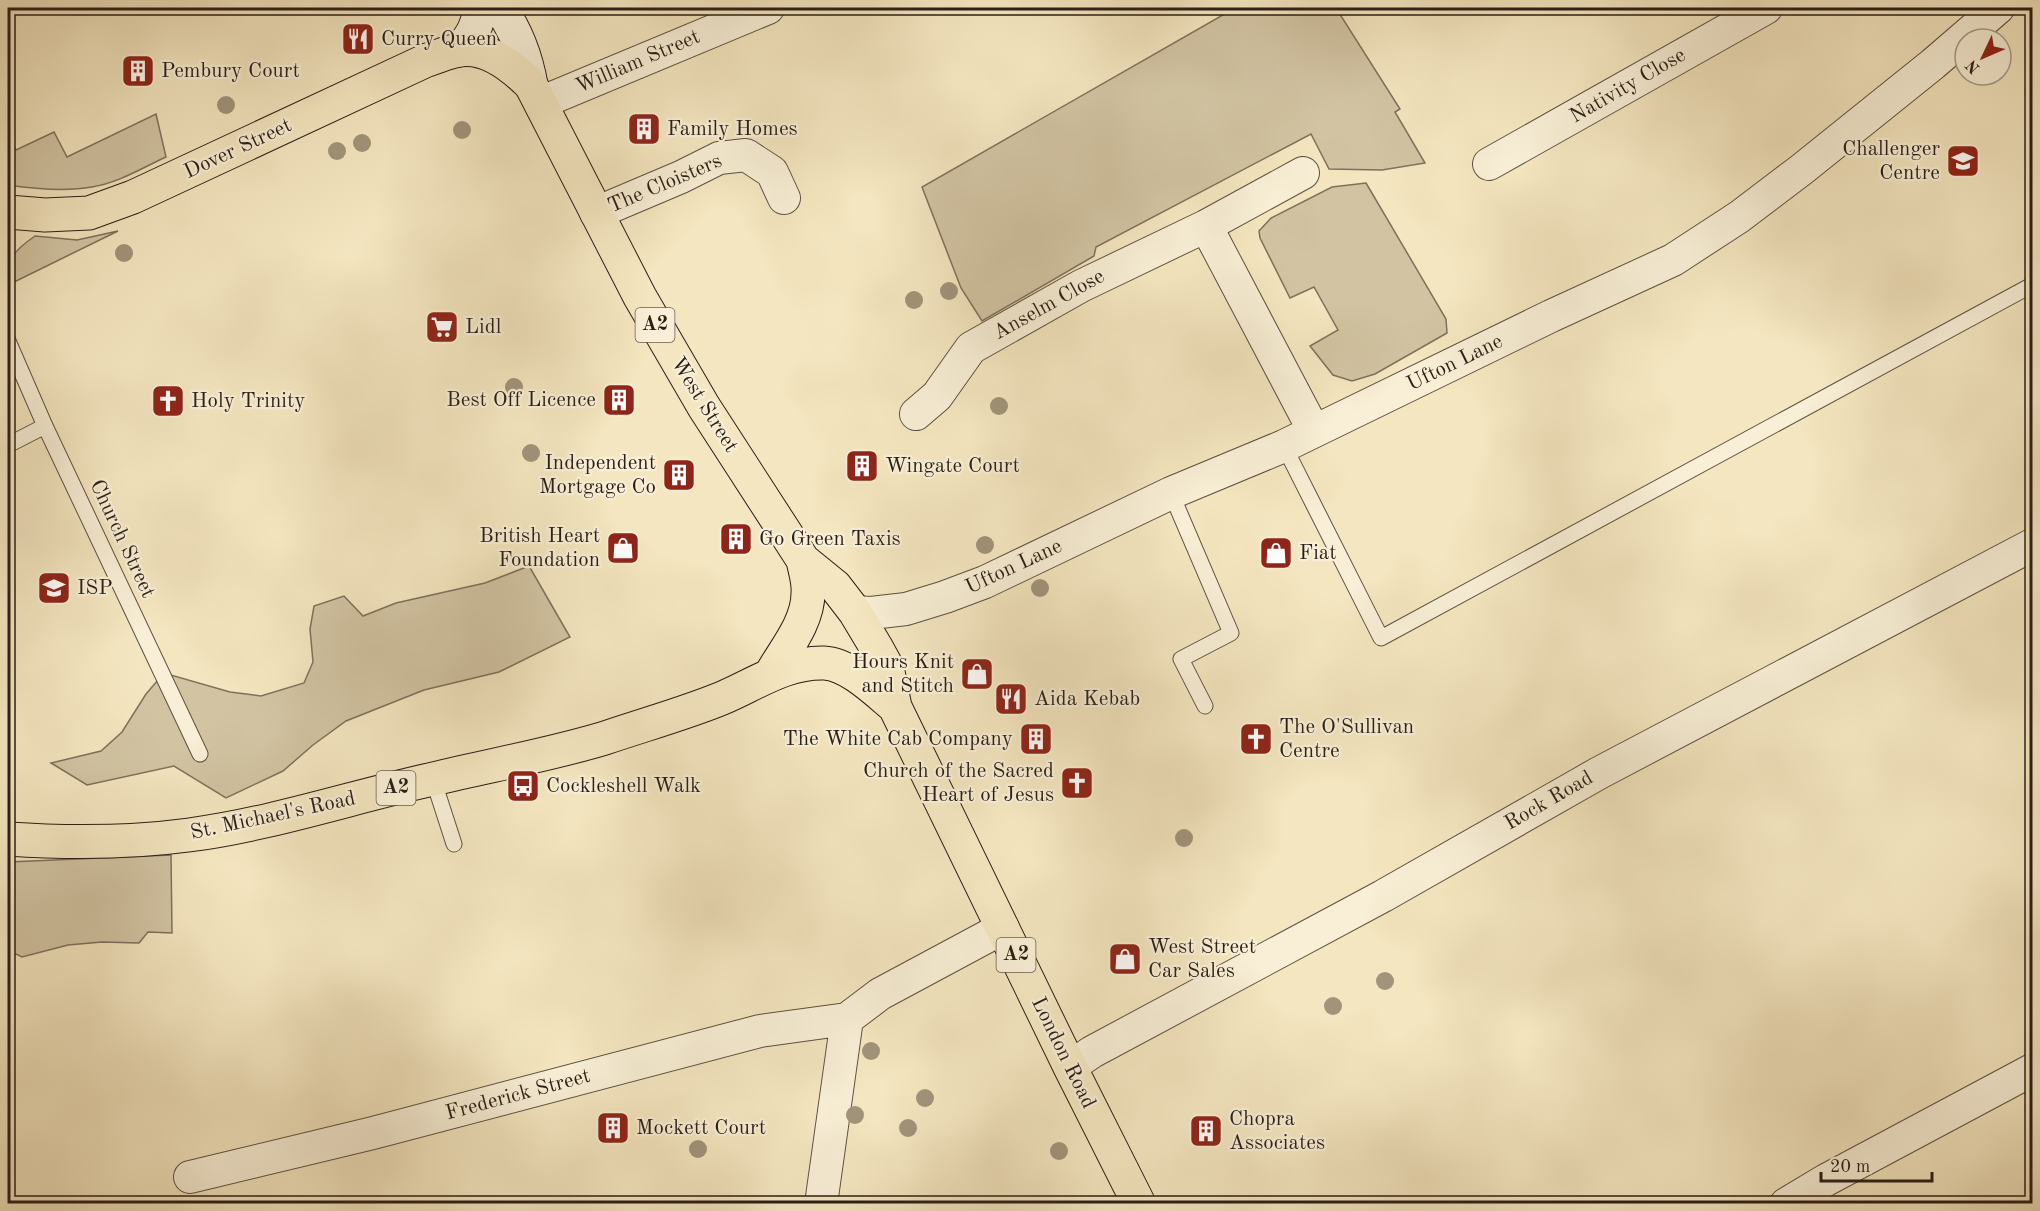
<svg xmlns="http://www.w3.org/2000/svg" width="2040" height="1211" viewBox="0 0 2040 1211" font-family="'Old Standard TT',serif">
<rect width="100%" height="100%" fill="#f4e6c0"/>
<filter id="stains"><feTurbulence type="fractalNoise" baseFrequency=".00333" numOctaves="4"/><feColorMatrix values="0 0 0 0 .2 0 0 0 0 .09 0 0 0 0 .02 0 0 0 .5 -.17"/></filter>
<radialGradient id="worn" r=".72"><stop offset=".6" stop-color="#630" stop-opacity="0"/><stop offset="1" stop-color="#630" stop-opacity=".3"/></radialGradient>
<path fill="#d2c4a3" stroke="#7e715c" stroke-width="1.5" d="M 1235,8 L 1336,8 L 1400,109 L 1395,112 L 1425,163 L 1382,170 L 1329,169 L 1311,134 L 1096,247 L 1094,256 L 982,321 L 961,288 L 922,187 Z
M 156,114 L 166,157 C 142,168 118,183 92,187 C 64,192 35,189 8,185 L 8,133 L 16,150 L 54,132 L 67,157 Z
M 1366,183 L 1446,319 L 1447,333 L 1375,374 L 1352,381 L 1333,375 L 1310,346 L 1338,330 L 1314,287 L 1290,298 L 1260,238 L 1259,231 L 1271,218 L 1332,187 Z
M 118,231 L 8,285 C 7,259 13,251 35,236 L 77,240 Z
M 529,566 L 570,637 L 499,672 L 424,690 L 346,721 L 313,745 L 283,771 L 226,798 L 174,766 L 87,785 L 51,763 L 101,751 L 122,732 L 146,694 L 164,673 L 230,692 L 261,696 L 304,683 L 313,662 L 310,629 L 314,606 L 344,596 L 363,616 L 396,603 L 485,583 Z
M 171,855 L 172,933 L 148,932 L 139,943 L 102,942 L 68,945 L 22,957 L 16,954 L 8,956 L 8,862 Z"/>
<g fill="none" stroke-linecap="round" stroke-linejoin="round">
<defs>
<path id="lane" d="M 8,341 L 45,426 L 200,754
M 8,445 L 45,426
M 1284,446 L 1381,638 L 2032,285
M 1171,493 L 1231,633 L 1181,659 L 1205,706
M 433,779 L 454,844"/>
<path id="street" d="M 540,103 L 768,8
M 1489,164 L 1766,8
M 596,213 L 681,177 L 719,158 L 746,155 L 772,172 L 784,198
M 1206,226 L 1303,173
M 916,414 L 937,396 L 971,348 L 1081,286 L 1206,226 L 1314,431
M 855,612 L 871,613 L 906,609 L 945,597 L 985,582 L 1171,493 L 1284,446 L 1551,316 L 1673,260 L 1739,217 L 1801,170 L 1933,64 L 1998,8
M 1070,1067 L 1092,1052 L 1383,896 L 1599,773 L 2032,545
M 190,1177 L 373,1133 L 760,1031 L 847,1019
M 821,1204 L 847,1019 L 880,994 L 1003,928
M 1786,1204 L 1826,1180 L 2032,1070"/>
<path id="secondary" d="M 500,8 C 517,32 526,56 531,85
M 460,50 C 472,36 478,25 480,8"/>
<path id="primary" d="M 8,212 L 45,215 L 89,213 L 133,197 L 427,60 C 438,57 449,51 460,50 C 487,46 514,68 531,85 L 640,297 L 704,407 L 803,560 L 835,586 L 855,612 L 876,647 L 887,667 L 895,707 L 1070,1067 L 1139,1204
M 771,674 C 785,649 808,623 808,593 C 809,582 805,571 803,560
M 8,839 C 68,843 129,843 189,835 C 272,824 352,797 433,779 C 491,765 549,755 605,738 C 643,725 683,714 720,699 C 754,685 785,662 824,663 C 849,664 877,692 895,707"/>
</defs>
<use href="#lane" stroke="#5d5040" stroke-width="17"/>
<use href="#street" stroke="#5d5040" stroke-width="34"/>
<use href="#secondary" stroke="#2b1e16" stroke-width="35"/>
<use href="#primary" stroke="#2b1e16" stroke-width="35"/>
<use href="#lane" stroke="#f8efd6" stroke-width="15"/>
<use href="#street" stroke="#f8efd6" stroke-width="32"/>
<use href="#secondary" stroke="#f8efd6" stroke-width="33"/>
<use href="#primary" stroke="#f4e6c0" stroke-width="33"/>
</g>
<g fill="#a1947a">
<circle cx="226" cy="105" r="9"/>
<circle cx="462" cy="130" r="9"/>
<circle cx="362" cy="143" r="9"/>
<circle cx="337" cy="151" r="9"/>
<circle cx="124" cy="253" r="9"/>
<circle cx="949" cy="291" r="9"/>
<circle cx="914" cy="300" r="9"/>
<circle cx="514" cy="387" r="9"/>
<circle cx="999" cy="406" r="9"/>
<circle cx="531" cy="453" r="9"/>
<circle cx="985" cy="545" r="9"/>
<circle cx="1040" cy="588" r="9"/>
<circle cx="1184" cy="838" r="9"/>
<circle cx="1385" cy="981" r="9"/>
<circle cx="1333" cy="1006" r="9"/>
<circle cx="871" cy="1051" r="9"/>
<circle cx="925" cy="1098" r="9"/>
<circle cx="855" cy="1115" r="9"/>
<circle cx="908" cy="1128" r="9"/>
<circle cx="698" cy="1149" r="9"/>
<circle cx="1059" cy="1151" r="9"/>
</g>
<defs>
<symbol id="restaurant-square" viewBox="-11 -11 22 22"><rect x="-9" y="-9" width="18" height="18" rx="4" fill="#8f2418" stroke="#f8efd6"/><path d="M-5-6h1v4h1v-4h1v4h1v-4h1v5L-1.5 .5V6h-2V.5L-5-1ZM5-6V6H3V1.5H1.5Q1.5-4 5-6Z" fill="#fff"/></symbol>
<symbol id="building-square" viewBox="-11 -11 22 22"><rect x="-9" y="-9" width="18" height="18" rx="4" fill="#8f2418" stroke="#f8efd6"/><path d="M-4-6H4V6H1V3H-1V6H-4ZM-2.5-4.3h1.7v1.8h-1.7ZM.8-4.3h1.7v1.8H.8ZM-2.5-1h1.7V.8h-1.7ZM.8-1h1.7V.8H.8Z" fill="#fff"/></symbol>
<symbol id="university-square" viewBox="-11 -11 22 22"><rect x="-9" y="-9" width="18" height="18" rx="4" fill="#8f2418" stroke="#f8efd6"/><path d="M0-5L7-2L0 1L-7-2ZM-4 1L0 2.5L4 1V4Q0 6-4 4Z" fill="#fff"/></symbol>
<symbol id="supermarket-square" viewBox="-11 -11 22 22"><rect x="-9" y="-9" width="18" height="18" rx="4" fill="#8f2418" stroke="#f8efd6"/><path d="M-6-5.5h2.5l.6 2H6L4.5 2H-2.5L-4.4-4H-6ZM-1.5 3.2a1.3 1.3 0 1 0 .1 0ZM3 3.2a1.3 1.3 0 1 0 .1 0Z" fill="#fff"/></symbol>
<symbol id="church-square" viewBox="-11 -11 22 22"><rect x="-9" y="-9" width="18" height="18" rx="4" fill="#8f2418" stroke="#f8efd6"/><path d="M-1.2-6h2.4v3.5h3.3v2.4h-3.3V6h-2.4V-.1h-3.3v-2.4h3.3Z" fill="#fff"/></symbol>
<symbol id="shop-square" viewBox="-11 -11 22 22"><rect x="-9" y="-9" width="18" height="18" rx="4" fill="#8f2418" stroke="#f8efd6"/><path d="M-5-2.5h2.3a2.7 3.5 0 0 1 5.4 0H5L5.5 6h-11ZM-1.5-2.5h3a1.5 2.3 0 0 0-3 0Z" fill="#fff"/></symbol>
<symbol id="school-square" viewBox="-11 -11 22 22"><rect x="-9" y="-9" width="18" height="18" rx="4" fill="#8f2418" stroke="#f8efd6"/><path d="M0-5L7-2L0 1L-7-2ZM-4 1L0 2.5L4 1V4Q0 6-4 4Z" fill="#fff"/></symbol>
<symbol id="bus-square" viewBox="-11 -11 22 22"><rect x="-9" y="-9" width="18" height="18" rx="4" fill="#8f2418" stroke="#f8efd6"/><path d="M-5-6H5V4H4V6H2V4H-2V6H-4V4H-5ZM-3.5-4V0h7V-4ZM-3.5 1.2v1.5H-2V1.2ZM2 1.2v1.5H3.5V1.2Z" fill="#fff"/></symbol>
</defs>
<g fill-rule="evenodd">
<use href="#restaurant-square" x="339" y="20" width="38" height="38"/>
<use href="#building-square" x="119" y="52" width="38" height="38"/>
<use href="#building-square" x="625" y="110" width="38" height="38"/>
<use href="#university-square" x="1944" y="142" width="38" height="38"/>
<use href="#supermarket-square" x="423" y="308" width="38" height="38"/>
<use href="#building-square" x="600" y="381" width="38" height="38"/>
<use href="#church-square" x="149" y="382" width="38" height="38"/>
<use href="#building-square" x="843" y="447" width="38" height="38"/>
<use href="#building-square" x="660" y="456" width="38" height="38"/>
<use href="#building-square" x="717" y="520" width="38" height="38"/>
<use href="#shop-square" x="604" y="529" width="38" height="38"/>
<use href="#shop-square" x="1257" y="534" width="38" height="38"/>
<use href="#school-square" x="35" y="569" width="38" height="38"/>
<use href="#shop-square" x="958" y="655" width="38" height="38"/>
<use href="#restaurant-square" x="992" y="680" width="38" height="38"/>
<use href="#building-square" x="1017" y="720" width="38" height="38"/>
<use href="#church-square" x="1237" y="720" width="38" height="38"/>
<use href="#church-square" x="1058" y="764" width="38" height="38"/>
<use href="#bus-square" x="504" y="767" width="38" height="38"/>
<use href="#shop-square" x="1106" y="940" width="38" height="38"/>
<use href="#building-square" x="594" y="1109" width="38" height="38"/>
<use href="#building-square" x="1187" y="1112" width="38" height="38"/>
</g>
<g text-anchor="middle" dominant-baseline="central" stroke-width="4.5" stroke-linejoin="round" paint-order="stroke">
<g fill="#f8efd6" stroke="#685d50" stroke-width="1.5">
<rect x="635.5" y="308" width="39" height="34" rx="4.5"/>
<rect x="376.5" y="771" width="39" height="34" rx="4.5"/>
<rect x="996.5" y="938" width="39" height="34" rx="4.5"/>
</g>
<g font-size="20" font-weight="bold" fill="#2b1e16">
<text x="655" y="325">A2</text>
<text x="396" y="788">A2</text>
<text x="1016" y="955">A2</text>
</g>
<g font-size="21" fill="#2b1e16" stroke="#f8efd6" text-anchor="start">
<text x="381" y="39">Curry Queen</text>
<text x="161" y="71">Pembury Court</text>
<text x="667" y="129">Family Homes</text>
<text x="1940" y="149" text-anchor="end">Challenger<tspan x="1940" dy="24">Centre</tspan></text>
<text x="465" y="327">Lidl</text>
<text x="596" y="400" text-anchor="end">Best Off Licence</text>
<text x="191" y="401">Holy Trinity</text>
<text x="656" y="463" text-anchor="end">Independent<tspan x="656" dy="24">Mortgage Co</tspan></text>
<text x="885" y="466">Wingate Court</text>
<text x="600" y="536" text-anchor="end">British Heart<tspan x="600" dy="24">Foundation</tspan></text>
<text x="759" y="539">Go Green Taxis</text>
<text x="1299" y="553">Fiat</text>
<text x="77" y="588">ISP</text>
<text x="954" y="662" text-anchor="end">Hours Knit<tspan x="954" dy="24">and Stitch</tspan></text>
<text x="1034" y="699">Aida Kebab</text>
<text x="1279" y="727">The O'Sullivan<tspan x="1279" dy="24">Centre</tspan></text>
<text x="1013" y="739" text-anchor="end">The White Cab Company</text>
<text x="1054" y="771" text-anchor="end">Church of the Sacred<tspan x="1054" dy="24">Heart of Jesus</tspan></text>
<text x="546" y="786">Cockleshell Walk</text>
<text x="1148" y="947">West Street<tspan x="1148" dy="24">Car Sales</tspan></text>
<text x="1229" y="1119">Chopra<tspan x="1229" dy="24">Associates</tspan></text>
<text x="636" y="1128">Mockett Court</text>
</g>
<g font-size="21" fill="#2b1e16" stroke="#f8efd6">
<text transform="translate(638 62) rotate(-23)">William Street</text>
<text transform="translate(1628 86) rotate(-30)">Nativity Close</text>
<text transform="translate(238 149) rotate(-25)">Dover Street</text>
<text transform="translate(665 184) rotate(-23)">The Cloisters</text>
<text transform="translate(1049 305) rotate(-29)">Anselm Close</text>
<text transform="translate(1455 363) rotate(-26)">Ufton Lane</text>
<text transform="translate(704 405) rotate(58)">West Street</text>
<text transform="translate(122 539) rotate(65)">Church Street</text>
<text transform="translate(1014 567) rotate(-25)">Ufton Lane</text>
<text transform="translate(1549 801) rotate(-30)">Rock Road</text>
<text transform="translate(273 816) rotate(-12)">St. Michael's Road</text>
<text transform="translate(1063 1053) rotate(64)">London Road</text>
<text transform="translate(518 1095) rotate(-15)">Frederick Street</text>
</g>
</g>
<rect width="2040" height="1211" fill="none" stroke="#f4e6c0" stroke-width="30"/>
<rect x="9" y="9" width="2022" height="1193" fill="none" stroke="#2b1e16" stroke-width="3"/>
<rect x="15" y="15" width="2010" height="1181" fill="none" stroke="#2b1e16" stroke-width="1.5"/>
<g transform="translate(1983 57) rotate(226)"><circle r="28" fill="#f8efd6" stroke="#a69b89" stroke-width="1.5"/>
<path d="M0-4.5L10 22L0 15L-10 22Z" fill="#8f2418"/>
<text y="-9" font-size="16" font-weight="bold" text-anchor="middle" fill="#2b1e16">N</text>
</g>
<path d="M1821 1172v9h111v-9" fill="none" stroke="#2b1e16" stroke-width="3"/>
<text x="1830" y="1172" font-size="18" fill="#2b1e16" stroke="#f8efd6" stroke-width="4.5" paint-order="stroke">20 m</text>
<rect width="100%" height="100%" filter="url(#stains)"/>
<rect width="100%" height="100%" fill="url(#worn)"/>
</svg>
